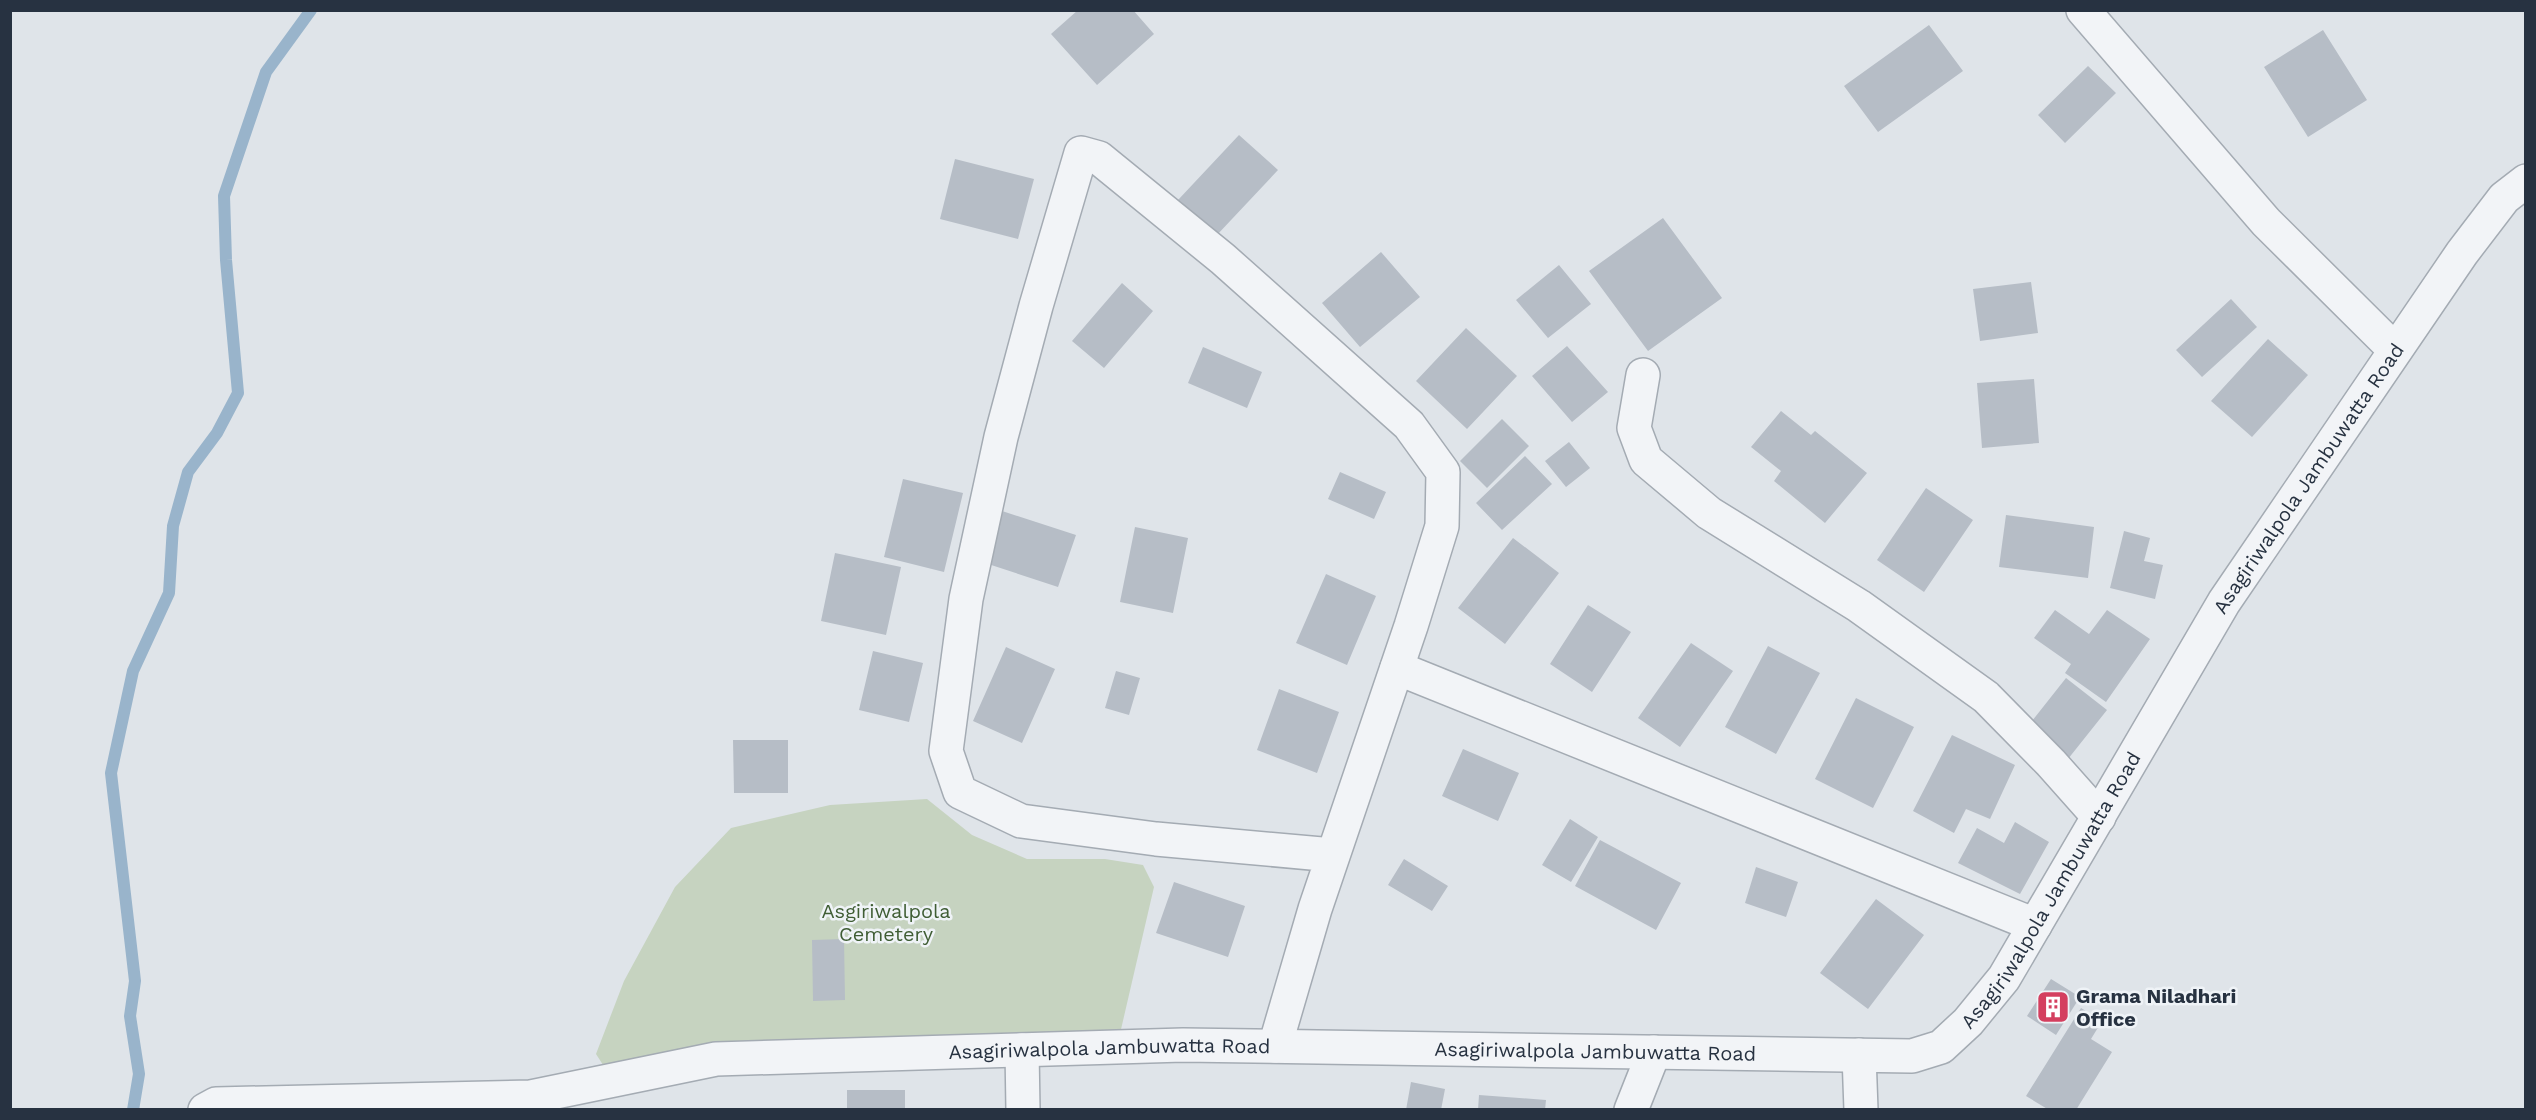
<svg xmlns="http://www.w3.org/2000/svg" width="2536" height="1120" viewBox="0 0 2536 1120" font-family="'Work Sans',sans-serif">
<rect width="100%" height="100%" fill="#dfe4e9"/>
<path fill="#c6d3c0" d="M 927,799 L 972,835 L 1027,859 L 1105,859 L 1143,865 L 1154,887 L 1119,1038 L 605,1068 L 596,1054 L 624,981 L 675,887 L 731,828 L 830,805 Z"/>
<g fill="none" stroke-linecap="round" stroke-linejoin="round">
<path stroke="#99b4cb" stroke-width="12" d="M 133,1110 L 139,1074 L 130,1016 L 135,981 L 111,773 L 133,671 L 169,593 L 173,526 L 188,472 L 217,433 L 238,393 L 226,260 L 224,196 L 266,72 L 311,10"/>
</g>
<path fill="#b6bdc6" d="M 1078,10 L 1133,10 L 1154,34 L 1097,85 L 1051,34 Z
M 1929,25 L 1963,71 L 1878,132 L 1844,86 Z
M 2323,30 L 2367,100 L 2308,137 L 2264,67 Z
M 2088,66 L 2116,93 L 2065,143 L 2038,115 Z
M 1239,135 L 1278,170 L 1216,236 L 1178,200 Z
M 955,159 L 1034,179 L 1018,239 L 940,219 Z
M 1663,218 L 1722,298 L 1648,351 L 1589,271 Z
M 1381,252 L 1420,297 L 1360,347 L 1322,303 Z
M 1559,265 L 1591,304 L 1548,338 L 1516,300 Z
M 2031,282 L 2038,333 L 1980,341 L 1973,289 Z
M 1122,283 L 1153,311 L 1104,368 L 1072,341 Z
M 2231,299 L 2257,327 L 2202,377 L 2176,350 Z
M 1466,328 L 1517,376 L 1467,429 L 1416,381 Z
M 2268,339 L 2308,375 L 2252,437 L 2211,401 Z
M 1567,346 L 1608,392 L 1572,422 L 1532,376 Z
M 1203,347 L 1262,372 L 1247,408 L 1188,383 Z
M 2034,379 L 2039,443 L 1982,448 L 1977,383 Z
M 1781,411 L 1811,435 L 1815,431 L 1867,473 L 1825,523 L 1774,481 L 1781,471 L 1751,447 Z
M 1502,419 L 1529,446 L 1487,488 L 1460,461 Z
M 1569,442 L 1590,468 L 1566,487 L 1545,461 Z
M 1525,456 L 1552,484 L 1502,530 L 1476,503 Z
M 1340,472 L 1386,492 L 1374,519 L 1328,499 Z
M 903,479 L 963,493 L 944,572 L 884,557 Z
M 1926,488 L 1973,520 L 1924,592 L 1877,560 Z
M 999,510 L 1076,535 L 1058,587 L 982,562 Z
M 2006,515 L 2094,527 L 2088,578 L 1999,567 Z
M 1135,527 L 1188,538 L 1173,613 L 1120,602 Z
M 2124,531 L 2150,538 L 2144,561 L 2163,565 L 2155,599 L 2110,588 Z
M 1513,538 L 1559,573 L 1505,644 L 1458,608 Z
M 835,553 L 901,567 L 886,635 L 821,621 Z
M 1326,574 L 1376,596 L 1347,665 L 1296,643 Z
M 1588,605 L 1631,632 L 1592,692 L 1550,664 Z
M 2055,610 L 2089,634 L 2107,610 L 2150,639 L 2106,702 L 2065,673 L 2071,664 L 2034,638 Z
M 1691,643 L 1733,671 L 1680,747 L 1638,718 Z
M 1768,646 L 1820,673 L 1776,754 L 1725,727 Z
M 1006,647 L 1055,669 L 1022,743 L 973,721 Z
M 873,651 L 923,663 L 909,722 L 859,710 Z
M 1116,671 L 1140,678 L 1129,715 L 1105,708 Z
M 2066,678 L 2107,710 L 2068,759 L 2028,726 Z
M 1279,689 L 1339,712 L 1317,773 L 1257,750 Z
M 1856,698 L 1914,727 L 1873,808 L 1815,779 Z
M 1952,735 L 2015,765 L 1990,819 L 1966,809 L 1954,833 L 1913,811 Z
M 733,740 L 788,740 L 788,793 L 734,793 Z
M 1463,749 L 1519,773 L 1498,821 L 1442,796 Z
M 1570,819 L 1598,837 L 1571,882 L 1542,865 Z
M 2015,822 L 2049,842 L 2020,894 L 1958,863 L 1977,828 L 2004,843 Z
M 1600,840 L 1681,883 L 1656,930 L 1575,886 Z
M 1404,859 L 1448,886 L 1432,911 L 1388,885 Z
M 1756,867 L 1798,882 L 1786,917 L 1745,903 Z
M 1174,882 L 1245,906 L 1228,957 L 1156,933 Z
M 1876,899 L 1924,935 L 1868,1009 L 1820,973 Z
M 844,939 L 845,1000 L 813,1001 L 812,940 Z
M 2051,979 L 2080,997 L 2056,1035 L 2027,1016 Z
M 2081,1008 L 2102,1021 L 2091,1039 L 2112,1052 L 2076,1110 L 2049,1110 L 2026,1096 Z
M 1411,1082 L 1445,1089 L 1441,1110 L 1406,1110 Z
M 847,1090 L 905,1090 L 905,1110 L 847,1110 Z
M 1479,1095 L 1546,1100 L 1545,1110 L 1478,1110 Z"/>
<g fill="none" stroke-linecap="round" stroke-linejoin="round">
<defs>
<g id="minor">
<path d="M 2083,10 L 2266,222 L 2395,350"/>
<path d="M 1643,375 L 1634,428 L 1646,460 L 1709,513 L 1859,606 L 1986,697 L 2051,763 L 2099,817"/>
<path d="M 1397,668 L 2035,925"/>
<path d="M 1275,1046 L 1315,909 L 1411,626 L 1442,526 L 1443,472 L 1409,425 L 1223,259 L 1099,158 L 1081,153 L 1036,306 L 1001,437 L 966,599 L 946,751 L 960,792 L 1021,821 L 1156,839 L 1333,855"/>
<path d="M 1022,1050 L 1023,1110"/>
<path d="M 1859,1055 L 1861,1110"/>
<path id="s1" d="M 205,1110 L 216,1104 L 531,1097 L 716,1059 L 1183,1045 L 1912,1056 L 1941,1047 L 1968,1022 L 2004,978 L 2224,602 L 2462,253 L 2504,198 L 2526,181"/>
<path d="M 1631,1110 L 1654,1052"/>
</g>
</defs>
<use href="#minor" stroke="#a4abb3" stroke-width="36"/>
<use href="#minor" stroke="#f2f4f7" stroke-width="33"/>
</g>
<defs>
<symbol id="building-square" viewBox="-11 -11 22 22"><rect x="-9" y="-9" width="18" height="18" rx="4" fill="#d43f5f" stroke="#eff3f7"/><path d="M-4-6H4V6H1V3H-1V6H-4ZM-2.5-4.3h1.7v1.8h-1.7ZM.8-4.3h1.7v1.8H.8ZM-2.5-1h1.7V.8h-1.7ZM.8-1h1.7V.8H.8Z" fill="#fff"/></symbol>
</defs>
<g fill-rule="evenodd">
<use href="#building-square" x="2034" y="988" width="38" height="38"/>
</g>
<g text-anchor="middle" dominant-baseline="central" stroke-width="5" stroke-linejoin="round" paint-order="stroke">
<g font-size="20" fill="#273241" stroke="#eff3f7">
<text stroke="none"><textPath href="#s1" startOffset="2422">Asagiriwalpola Jambuwatta Road</textPath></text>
<text stroke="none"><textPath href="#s1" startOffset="1936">Asagiriwalpola Jambuwatta Road</textPath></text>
<text stroke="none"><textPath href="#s1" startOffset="910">Asagiriwalpola Jambuwatta Road</textPath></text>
<text stroke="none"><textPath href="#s1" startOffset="1396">Asagiriwalpola Jambuwatta Road</textPath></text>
</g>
<g font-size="20" fill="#3f5d34" stroke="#eff3f7">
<text x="886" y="911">Asgiriwalpola<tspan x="886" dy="23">Cemetery</tspan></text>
</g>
<g font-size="20" font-weight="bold" fill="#273241" stroke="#eff3f7" text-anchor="start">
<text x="2076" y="996">Grama Niladhari<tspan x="2076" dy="23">Office</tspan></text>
</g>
</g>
<rect width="2536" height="1120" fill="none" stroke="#273241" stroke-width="24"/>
</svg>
